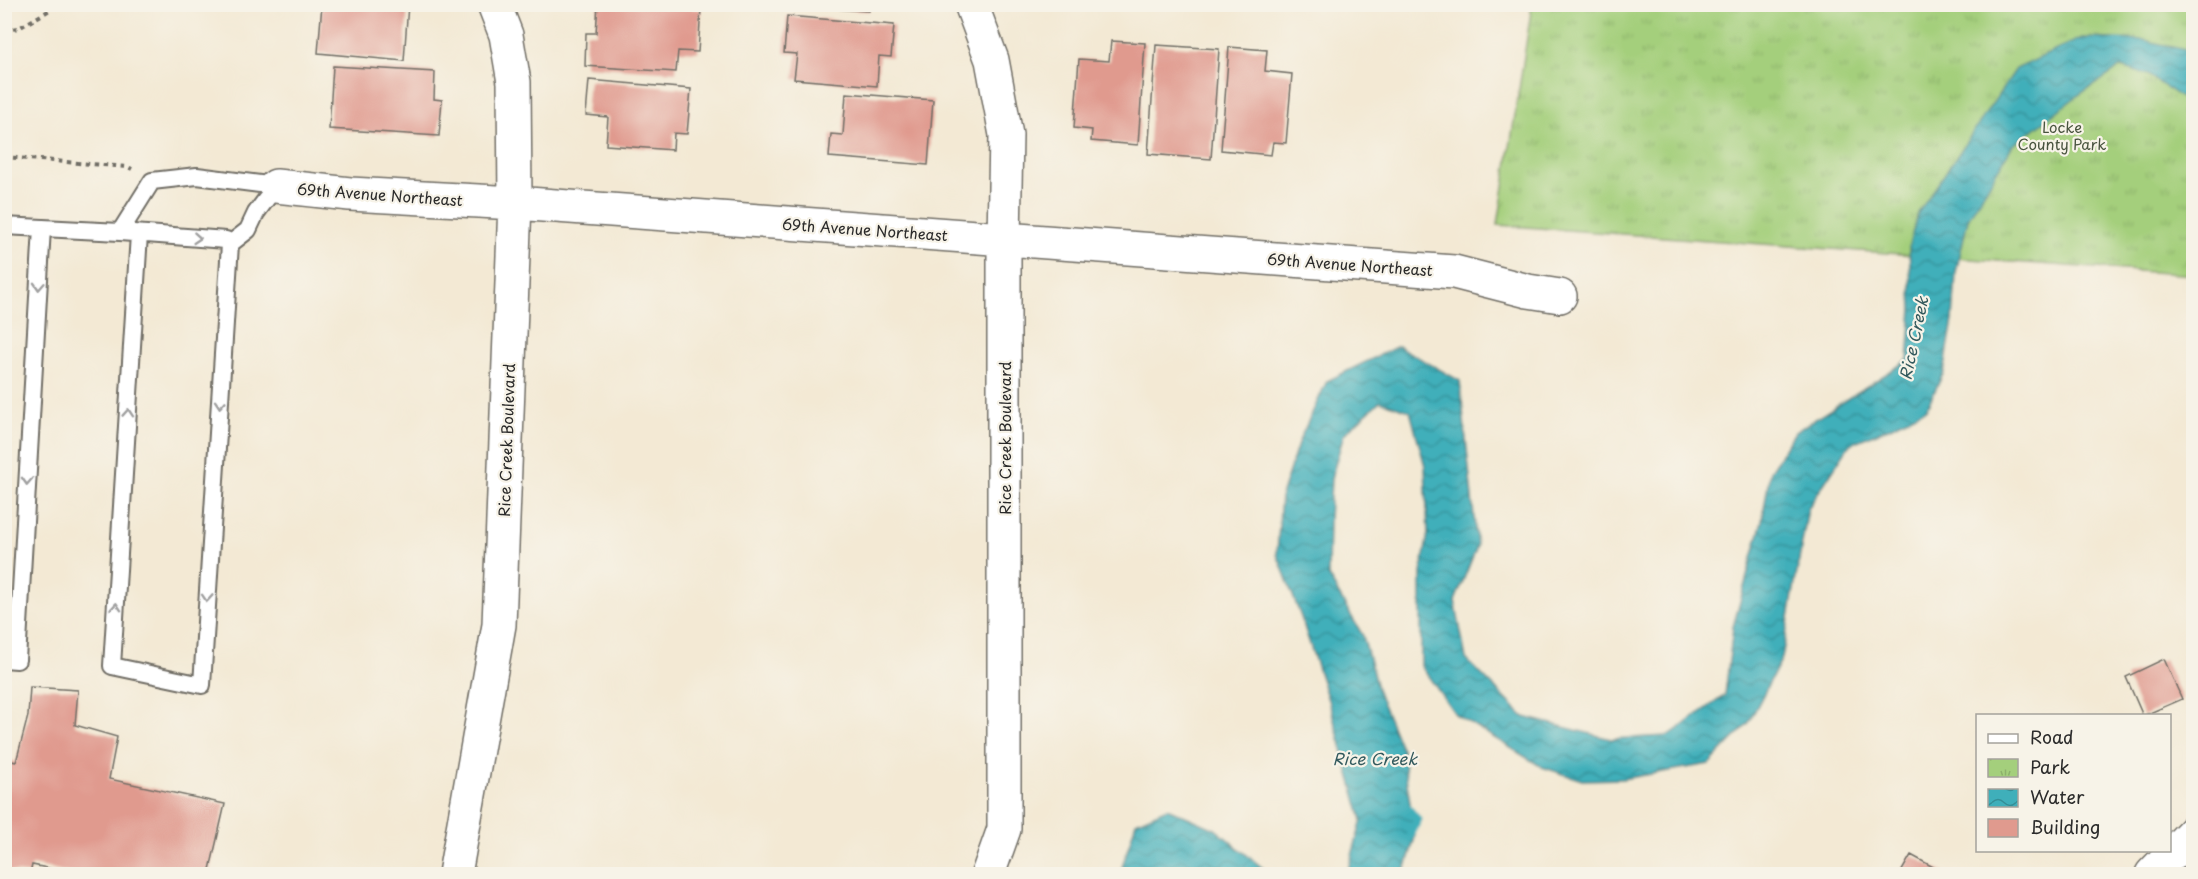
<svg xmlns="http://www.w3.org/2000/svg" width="2198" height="879" viewBox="0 0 2198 879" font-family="'Playpen Sans',sans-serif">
<defs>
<pattern id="park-tufts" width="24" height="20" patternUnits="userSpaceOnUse" patternTransform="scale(1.5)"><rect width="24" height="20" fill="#a4cf7c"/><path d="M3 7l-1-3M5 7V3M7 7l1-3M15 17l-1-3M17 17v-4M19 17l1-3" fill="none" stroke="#8db26b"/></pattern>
<pattern id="water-waves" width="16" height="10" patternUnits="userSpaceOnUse" patternTransform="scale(1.5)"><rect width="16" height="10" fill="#3fafba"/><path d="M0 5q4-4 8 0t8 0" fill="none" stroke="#358f97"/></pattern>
</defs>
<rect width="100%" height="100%" fill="#f7f3e8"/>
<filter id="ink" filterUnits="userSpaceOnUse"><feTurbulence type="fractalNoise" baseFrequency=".0167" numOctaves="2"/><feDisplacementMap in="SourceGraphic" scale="12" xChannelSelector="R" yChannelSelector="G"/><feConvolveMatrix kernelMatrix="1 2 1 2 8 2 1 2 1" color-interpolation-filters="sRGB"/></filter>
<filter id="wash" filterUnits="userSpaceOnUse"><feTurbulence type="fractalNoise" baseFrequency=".008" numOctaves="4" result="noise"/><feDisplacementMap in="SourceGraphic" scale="24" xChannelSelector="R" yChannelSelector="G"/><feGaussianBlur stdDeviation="1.35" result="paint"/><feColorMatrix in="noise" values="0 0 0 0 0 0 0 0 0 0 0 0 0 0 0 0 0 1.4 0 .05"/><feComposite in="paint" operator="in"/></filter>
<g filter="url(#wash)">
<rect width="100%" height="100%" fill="#f3e9d4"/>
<path fill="url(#park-tufts)" stroke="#687d54" stroke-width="1.5" d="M 1532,5 L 2193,5 L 2193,275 L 1498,225 Z"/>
<path fill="url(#water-waves)" stroke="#356d72" stroke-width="1.5" d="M 2082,38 L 2144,40 L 2193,52 L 2193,106 L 2148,75 L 2121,67 L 2077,96 L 2012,146 L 1968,219 L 1956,272 L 1953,320 L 1944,372 L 1926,409 L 1888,428 L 1850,444 L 1808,508 L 1782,658 L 1748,724 L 1709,764 L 1622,779 L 1582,780 L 1542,767 L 1455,714 L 1421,666 L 1421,573 L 1428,534 L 1425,466 L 1410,411 L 1380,401 L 1344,434 L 1331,479 L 1329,520 L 1328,576 L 1363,636 L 1378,692 L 1402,750 L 1415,837 L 1404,874 L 1339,874 L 1348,870 L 1362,820 L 1330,706 L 1301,617 L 1277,554 L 1281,496 L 1299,441 L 1327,381 L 1398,346 L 1460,381 L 1477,546 L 1455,601 L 1466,659 L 1524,717 L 1611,739 L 1668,736 L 1725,695 L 1733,627 L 1762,522 L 1770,471 L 1795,432 L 1908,360 L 1912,309 L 1909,245 L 1918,213 L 2016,69 Z
M 1167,808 L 1215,829 L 1270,874 L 1120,874 L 1136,822 Z"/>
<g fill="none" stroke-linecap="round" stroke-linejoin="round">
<path stroke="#3fafba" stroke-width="9" d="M 1404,804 L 1417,820 L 1409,838"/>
</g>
<g id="blocks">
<path fill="#e09a8e" d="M 322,4 L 408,4 L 404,61 L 318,53 Z
M 598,4 L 701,9 L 698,52 L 678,51 L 676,72 L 585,66 L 586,33 L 596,33 Z
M 782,4 L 870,4 L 869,11 L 781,6 Z
M 787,16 L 894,25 L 891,57 L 879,56 L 877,86 L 794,79 L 797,54 L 784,53 Z
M 1111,41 L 1145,43 L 1138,145 L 1091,141 L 1092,130 L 1074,128 L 1079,59 L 1109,61 Z
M 1156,45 L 1219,49 L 1211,159 L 1148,154 Z
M 1229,47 L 1267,50 L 1265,71 L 1292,74 L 1286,143 L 1273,142 L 1271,155 L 1221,150 Z
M 333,66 L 435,72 L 434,99 L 442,100 L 439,136 L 329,129 Z
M 589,80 L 691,89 L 687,134 L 674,133 L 673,150 L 606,145 L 608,117 L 586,115 Z
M 846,93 L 933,100 L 928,165 L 829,157 L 831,134 L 843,135 Z
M 2164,659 L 2182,699 L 2143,716 L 2126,677 Z
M 30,687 L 78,690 L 75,725 L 117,737 L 109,779 L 225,804 L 209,874 L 77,874 L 32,865 L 30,874 L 6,871 L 4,759 L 16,762 L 28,716 Z
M 1911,855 L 1946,874 L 1900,874 Z"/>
</g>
</g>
<g filter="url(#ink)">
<use href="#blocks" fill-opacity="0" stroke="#716e66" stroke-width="1.5"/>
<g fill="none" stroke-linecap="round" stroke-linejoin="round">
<defs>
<path id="service" d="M 4,226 L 120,232 L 152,181 L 197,176 L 276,186 L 256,213 L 248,230 L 230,244
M 120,232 L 226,240 L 230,244 L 202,685 L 112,666 L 139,234
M 4,659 L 17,660 L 42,228"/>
<path id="minor" d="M 971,4 L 992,60 L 1006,135 L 1004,239 L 1004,829 L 988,874
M 276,186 L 350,194 L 515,203 L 1454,272 L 1528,291 L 1560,296
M 455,874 L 499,625 L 515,203 L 514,82 L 506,35 L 494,4
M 2152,874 L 2194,831"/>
</defs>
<use href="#service" stroke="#716e66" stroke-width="20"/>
<use href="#minor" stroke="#716e66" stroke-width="36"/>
<path stroke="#716e66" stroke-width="4" stroke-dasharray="4.5 4.5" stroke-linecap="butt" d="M 4,30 L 19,28 L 60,4
M 4,157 L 128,167 L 132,169"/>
<use href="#service" stroke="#fff" stroke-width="16"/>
<use href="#minor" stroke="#fff" stroke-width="33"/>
</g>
<defs><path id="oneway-chevron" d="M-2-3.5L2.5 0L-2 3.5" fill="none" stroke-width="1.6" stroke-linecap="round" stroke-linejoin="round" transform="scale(1.5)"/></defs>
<g stroke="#a0a0a0">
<use href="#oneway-chevron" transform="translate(197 238) rotate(4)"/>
<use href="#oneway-chevron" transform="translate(39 286) rotate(93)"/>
<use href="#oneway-chevron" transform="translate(220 404) rotate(94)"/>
<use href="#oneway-chevron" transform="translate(128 413) rotate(-86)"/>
<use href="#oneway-chevron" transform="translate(27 481) rotate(93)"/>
<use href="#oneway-chevron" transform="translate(207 598) rotate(94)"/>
<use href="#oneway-chevron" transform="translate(116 607) rotate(-86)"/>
</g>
</g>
<g text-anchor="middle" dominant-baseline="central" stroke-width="4.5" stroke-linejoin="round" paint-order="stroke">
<g font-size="15" fill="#49543f" stroke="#f7f3e8">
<text x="2062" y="126">Locke<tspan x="2062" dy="17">County Park</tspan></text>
</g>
<g font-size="15" fill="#2b2b2b" stroke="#f7f3e8">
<text transform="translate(380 194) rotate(4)">69th Avenue Northeast</text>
<text transform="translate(865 229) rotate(4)">69th Avenue Northeast</text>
<text transform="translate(1350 264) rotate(4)">69th Avenue Northeast</text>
<text transform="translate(1004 438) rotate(-90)">Rice Creek Boulevard</text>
<text transform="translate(506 440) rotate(-88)">Rice Creek Boulevard</text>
</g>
<g font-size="16" font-style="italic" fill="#32595d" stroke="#f7f3e8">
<text transform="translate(1913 338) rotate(-78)">Rice Creek</text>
<text x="1375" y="758">Rice Creek</text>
</g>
</g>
<rect width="2198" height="879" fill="none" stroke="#f7f3e8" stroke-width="24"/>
<rect x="1976" y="714" width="195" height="138" fill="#f7f3e8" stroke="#a5a39c" stroke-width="1.5"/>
<rect x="1988" y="734" width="30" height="9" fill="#ffffff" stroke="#a5a39c" stroke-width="1.5"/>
<text x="2030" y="744" font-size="18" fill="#2b2b2b">Road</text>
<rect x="1988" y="759" width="30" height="18" fill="url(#park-tufts)" stroke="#a5a39c" stroke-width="1.5"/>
<text x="2030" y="774" font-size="18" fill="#2b2b2b">Park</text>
<rect x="1988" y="789" width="30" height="18" fill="url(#water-waves)" stroke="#a5a39c" stroke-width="1.5"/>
<text x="2030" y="804" font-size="18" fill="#2b2b2b">Water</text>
<rect x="1988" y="819" width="30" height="18" fill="#e09a8e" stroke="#a5a39c" stroke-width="1.5"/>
<text x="2030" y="834" font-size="18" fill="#2b2b2b">Building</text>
</svg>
